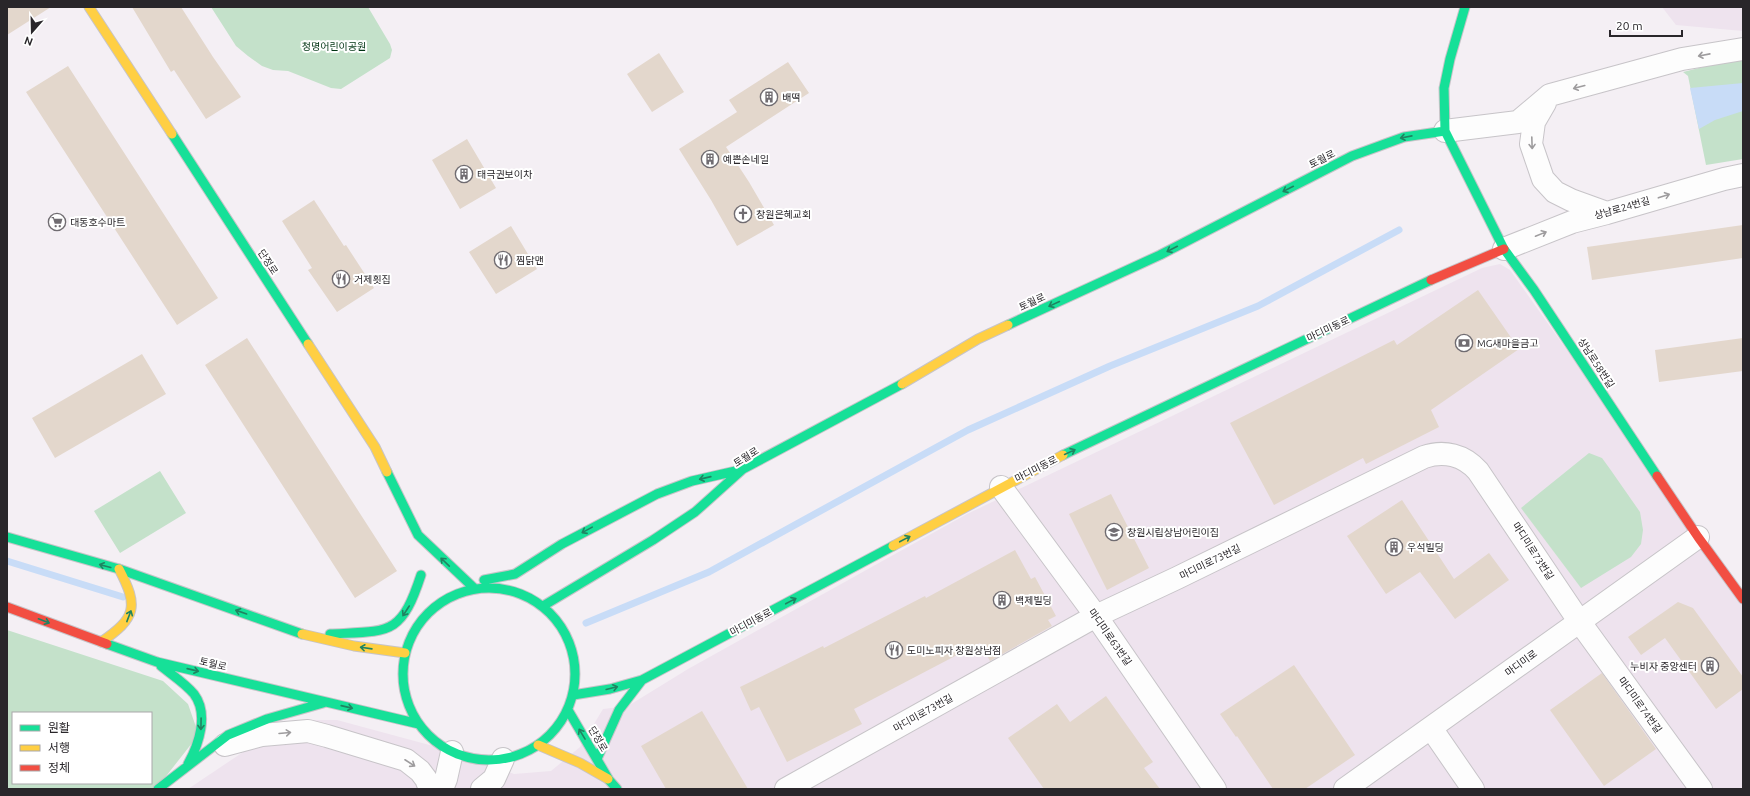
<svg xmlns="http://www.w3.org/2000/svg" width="1750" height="796" viewBox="0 0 1750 796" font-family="Ubuntu,'Noto Sans KR',sans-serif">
<rect width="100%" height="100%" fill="#f4eff4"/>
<path fill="#eee3ee" d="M 1662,7 L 1743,7 L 1743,31 L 1676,25 Z
M 1500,264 L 1510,270 L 1743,598 L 1743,789 L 188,789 L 279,728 L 296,720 L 337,720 L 448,750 L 514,774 L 551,771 L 580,747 L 603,709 L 628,706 L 688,669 L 967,514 L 1482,268 Z"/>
<path fill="#c4e1ca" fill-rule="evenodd" d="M 211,7 L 368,7 L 390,44 L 392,50 L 390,58 L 341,89 L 331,88 L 288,71 L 273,70 L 262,66 L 248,56 L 236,46 Z
M 1743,57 L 1743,159 L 1706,165 L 1688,76 L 1683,72 Z
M 1589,453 L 1602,458 L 1610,469 L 1640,512 L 1643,530 L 1641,544 L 1631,557 L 1581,588 L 1521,508 Z
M 160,471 L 186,513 L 120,553 L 94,511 Z
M 7,630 L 163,681 L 188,704 L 196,727 L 196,738 L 156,789 L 7,789 ZM 13,713 L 151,713 L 151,783 L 13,783 Z"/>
<path fill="#c8dcf7" d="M 1743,83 L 1743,111 L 1715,120 L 1699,129 L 1690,88 Z"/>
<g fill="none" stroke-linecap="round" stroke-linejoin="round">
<path stroke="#c8dcf7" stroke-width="7" d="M 7,561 L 123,597
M 586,623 L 709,572 L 968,430 L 1110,366 L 1258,306 L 1399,230"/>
</g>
<path fill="#e3d7cc" d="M 7,7 L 51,7 L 7,35 Z
M 132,7 L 181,7 L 213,57 L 241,97 L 206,119 L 174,70 L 171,72 Z
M 659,53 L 684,92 L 652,112 L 627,74 Z
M 788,62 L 809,93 L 726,147 L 749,182 L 774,225 L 737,246 L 711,200 L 679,149 L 737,112 L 729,100 Z
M 68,66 L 218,298 L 177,325 L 26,92 Z
M 467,139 L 496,188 L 460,209 L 432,160 Z
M 314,200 L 344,246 L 346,245 L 374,288 L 337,312 L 308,270 L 312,268 L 282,221 Z
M 1743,225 L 1743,258 L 1592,280 L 1587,247 Z
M 511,226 L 537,269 L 496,294 L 469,252 Z
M 1478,290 L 1519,349 L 1431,410 L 1439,427 L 1366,464 L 1363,458 L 1274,505 L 1230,423 L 1394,340 L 1397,345 Z
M 247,338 L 397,571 L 355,598 L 205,365 Z
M 1743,338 L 1743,371 L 1659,382 L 1655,350 Z
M 142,354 L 166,394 L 55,458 L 32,418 Z
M 1111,494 L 1149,568 L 1107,590 L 1069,514 Z
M 1402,500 L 1454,579 L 1489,553 L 1509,580 L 1455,619 L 1420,572 L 1386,594 L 1347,536 Z
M 1015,550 L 1031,579 L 1035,577 L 1056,616 L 1048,620 L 1052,626 L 990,661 L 980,643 L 854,709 L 862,724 L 787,762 L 759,707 L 751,711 L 740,687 L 823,646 L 824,648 L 925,596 L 926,598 Z
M 1678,602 L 1693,608 L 1743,677 L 1743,689 L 1716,709 L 1665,638 L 1641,655 L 1628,637 Z
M 1294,665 L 1355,755 L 1305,789 L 1273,789 L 1237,736 L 1236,737 L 1220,714 Z
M 1602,673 L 1656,749 L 1604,786 L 1550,710 Z
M 1106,696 L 1153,762 L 1144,768 L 1160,789 L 1044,789 L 1008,738 L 1057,704 L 1070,722 Z
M 702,711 L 748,789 L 666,789 L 641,746 Z"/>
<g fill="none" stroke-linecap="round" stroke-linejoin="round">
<defs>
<path id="street" d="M 1545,103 L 1534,122 L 1531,144 L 1543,179 L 1555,192 L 1571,200 L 1607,213
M 1445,131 L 1518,122 L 1550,95 L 1682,59 L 1743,49
M 1504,249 L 1572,222 L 1607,213 L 1724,179 L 1743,175
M 1001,487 L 1096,616 L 1215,789
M 1431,728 L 1473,789
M 225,745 L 262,735 L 308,731 L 327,736 L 406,760 L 420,771 L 426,779 L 430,789
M 442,789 L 446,779 L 452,752
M 482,789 L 494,779 L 503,759
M 786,789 L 1096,616 L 1177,578 L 1424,457 C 1444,450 1464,455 1478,471 L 1579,621 L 1701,789
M 1345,789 L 1698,537"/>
<path id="fast" d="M 1465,7 L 1450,59 L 1444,88 L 1445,131 L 1504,249 L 1534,290 L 1657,476
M 172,134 L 308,344
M 1008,325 L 1160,255 L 1352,156 L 1404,137 L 1445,131
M 1063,455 L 1431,280
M 387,472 L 418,535 L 474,588
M 7,537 L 119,569 L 302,634
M 484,580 L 515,574 L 562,544 L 657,494 L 692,481 L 740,470
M403 674a86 86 0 1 1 172 0a86 86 0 1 1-172 0Z
M 543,606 L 653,540 L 695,512 L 743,469 L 902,384
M 330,634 C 390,631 401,636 421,575
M 107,644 L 157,662 L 419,724
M 161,666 C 172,675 185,683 194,694 C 209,714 199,744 188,764
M 573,695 L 610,689 L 642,680 L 893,546
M 568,710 L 609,780 L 617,789
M 597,759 L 619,710 L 642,680
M 158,789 L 228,735 L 267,719 L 323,703"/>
<path id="slow" d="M 89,7 L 172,134
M 308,344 L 375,447 L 387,472
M 902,384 L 978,339 L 1008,325
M 893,546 L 1063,455
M 302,634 L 354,646 L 405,653
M 101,642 C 136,618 139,607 119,569
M 538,745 L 580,763 L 608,779"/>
<path id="jam" d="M 1431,280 L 1504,249
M 1657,476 L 1698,537 L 1743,599
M 7,607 L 107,644"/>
</defs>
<use href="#street" stroke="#c7c4c8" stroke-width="24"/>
<use href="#fast" stroke="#c7c4c8" stroke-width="11"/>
<use href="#slow" stroke="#c7c4c8" stroke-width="11"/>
<use href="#jam" stroke="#c7c4c8" stroke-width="11"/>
<use href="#street" stroke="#fdfdfd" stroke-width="22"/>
<use href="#fast" stroke="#16e098" stroke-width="9"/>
<use href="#slow" stroke="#ffcf43" stroke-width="9"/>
<use href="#jam" stroke="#f24e42" stroke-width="9"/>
</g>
<defs><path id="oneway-shaft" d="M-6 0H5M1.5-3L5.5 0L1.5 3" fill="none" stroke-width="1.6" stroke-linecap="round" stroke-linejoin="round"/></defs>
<g stroke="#9e9c9e">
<use href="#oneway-shaft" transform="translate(1704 55) rotate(169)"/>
<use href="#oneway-shaft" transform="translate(1579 87) rotate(165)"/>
<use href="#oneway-shaft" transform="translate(1532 143) rotate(88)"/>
<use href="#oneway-shaft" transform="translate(1664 196) rotate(-18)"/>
<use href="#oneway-shaft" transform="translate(1541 234) rotate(-22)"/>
<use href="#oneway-shaft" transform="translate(285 733) rotate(-5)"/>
<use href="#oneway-shaft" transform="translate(410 763) rotate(33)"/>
</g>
<g stroke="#208361">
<use href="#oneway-shaft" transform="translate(1406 137) rotate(169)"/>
<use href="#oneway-shaft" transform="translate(1288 189) rotate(153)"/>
<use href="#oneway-shaft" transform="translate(1172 249) rotate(153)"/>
<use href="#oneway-shaft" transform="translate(1054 304) rotate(155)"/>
<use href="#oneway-shaft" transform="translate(1070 452) rotate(-25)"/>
<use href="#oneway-shaft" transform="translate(705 478) rotate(167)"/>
<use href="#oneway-shaft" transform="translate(587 530) rotate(151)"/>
<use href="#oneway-shaft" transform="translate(905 539) rotate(-28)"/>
<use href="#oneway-shaft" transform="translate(445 562) rotate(-136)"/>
<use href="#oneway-shaft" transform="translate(105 566) rotate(-165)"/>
<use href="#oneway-shaft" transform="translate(791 601) rotate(-28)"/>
<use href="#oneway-shaft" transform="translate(406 611) rotate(123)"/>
<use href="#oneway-shaft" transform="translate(241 612) rotate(-161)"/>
<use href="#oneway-shaft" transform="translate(129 616) rotate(-69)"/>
<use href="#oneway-shaft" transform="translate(44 621) rotate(21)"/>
<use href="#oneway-shaft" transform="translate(366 648) rotate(-172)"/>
<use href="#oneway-shaft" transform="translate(193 670) rotate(13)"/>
<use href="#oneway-shaft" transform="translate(612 688) rotate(-14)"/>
<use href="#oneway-shaft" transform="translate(347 707) rotate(13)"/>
<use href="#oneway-shaft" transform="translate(201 724) rotate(91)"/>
<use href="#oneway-shaft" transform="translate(582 734) rotate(-121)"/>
</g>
<defs>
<symbol id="building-ring" viewBox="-11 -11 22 22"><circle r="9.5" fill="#fff" stroke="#706c71" stroke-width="1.5"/><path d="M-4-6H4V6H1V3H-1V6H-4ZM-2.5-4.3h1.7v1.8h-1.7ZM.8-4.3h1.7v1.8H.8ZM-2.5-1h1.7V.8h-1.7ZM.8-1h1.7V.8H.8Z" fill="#706c71"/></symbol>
<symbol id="church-ring" viewBox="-11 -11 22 22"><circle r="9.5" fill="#fff" stroke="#706c71" stroke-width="1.5"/><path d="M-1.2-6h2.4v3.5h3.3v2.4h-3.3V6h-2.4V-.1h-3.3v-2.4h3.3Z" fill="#706c71"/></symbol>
<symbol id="supermarket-ring" viewBox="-11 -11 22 22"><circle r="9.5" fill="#fff" stroke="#706c71" stroke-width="1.5"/><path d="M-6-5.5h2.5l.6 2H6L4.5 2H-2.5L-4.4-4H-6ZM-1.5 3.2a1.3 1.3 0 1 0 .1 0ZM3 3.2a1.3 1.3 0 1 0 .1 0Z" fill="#706c71"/></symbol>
<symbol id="restaurant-ring" viewBox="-11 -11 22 22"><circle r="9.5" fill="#fff" stroke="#706c71" stroke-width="1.5"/><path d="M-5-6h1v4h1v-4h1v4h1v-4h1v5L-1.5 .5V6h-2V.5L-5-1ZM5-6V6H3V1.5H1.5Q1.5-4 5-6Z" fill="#706c71"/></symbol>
<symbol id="bank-ring" viewBox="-11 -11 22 22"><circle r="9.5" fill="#fff" stroke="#706c71" stroke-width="1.5"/><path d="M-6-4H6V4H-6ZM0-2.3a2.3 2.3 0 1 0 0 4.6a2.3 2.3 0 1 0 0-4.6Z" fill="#706c71"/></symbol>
<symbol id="school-ring" viewBox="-11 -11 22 22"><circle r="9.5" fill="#fff" stroke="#706c71" stroke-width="1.5"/><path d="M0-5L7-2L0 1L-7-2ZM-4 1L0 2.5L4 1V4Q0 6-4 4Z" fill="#706c71"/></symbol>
</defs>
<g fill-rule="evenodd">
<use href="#building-ring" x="759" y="87" width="20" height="20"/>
<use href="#building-ring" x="700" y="149" width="20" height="20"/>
<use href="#building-ring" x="454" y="164" width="20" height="20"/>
<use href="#church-ring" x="733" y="204" width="20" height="20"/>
<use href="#supermarket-ring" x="47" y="212" width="20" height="20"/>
<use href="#restaurant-ring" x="493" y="250" width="20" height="20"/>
<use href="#restaurant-ring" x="331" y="269" width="20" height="20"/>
<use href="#bank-ring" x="1454" y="333" width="20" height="20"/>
<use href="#school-ring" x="1104" y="522" width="20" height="20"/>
<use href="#building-ring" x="1384" y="537" width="20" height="20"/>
<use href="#building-ring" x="992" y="590" width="20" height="20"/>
<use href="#restaurant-ring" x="884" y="640" width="20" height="20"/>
<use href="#building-ring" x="1700" y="656" width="20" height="20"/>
</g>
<g text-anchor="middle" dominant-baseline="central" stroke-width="4" stroke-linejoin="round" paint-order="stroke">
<g font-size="10" fill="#003413" stroke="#fff">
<text x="334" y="46">청명어린이공원</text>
</g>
<g font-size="10" fill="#29262a" stroke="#fff" text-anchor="start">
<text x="782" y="97">배떡</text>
<text x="723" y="159">예쁜손네일</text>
<text x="477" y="174">태극권보이차</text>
<text x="756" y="214">창원은혜교회</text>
<text x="70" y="222">대동호수마트</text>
<text x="516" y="260">찜닭맨</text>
<text x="354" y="279">거제횟집</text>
<text x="1477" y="343">MG새마을금고</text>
<text x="1127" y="532">창원시립상남어린이집</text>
<text x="1407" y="547">우석빌딩</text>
<text x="1015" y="600">백제빌딩</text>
<text x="907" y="650">도미노피자 창원상남점</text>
<text x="1697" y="666" text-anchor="end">누비자 중앙센터</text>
</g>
<g font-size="10" fill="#29262a" stroke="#fff">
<text transform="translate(1322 159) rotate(-27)">토월로</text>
<text transform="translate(1622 208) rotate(-16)">상남로24번길</text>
<text transform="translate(268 262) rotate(57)">단정로</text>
<text transform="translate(1032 302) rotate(-25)">토월로</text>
<text transform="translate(1328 329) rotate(-25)">마디미동로</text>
<text transform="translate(1596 363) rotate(57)">상남로58번길</text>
<text transform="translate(746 457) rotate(-32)">토월로</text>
<text transform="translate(1036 469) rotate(-27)">마디미동로</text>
<text transform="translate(1533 551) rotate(57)">마디미로73번길</text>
<text transform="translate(1210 562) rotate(-26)">마디미로73번길</text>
<text transform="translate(751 622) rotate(-28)">마디미동로</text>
<text transform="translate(1110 637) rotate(55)">마디미로63번길</text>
<text transform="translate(1521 663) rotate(-36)">마디미로</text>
<text transform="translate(213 664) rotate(13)">토월로</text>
<text transform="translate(1640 705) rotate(54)">마디미로74번길</text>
<text transform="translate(923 713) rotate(-29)">마디미로73번길</text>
<text transform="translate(598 739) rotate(59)">단정로</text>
</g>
</g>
<rect width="1750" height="796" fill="none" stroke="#29262a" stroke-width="16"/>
<rect x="12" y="712" width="140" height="72" fill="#ffffff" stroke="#a9a8aa"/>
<rect x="20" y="725" width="20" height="6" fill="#16e098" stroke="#a9a8aa"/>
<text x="48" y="732" font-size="12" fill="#29262a">원활</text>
<rect x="20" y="745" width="20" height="6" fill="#ffcf43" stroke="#a9a8aa"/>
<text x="48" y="752" font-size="12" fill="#29262a">서행</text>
<rect x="20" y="765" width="20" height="6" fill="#f24e42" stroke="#a9a8aa"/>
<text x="48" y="772" font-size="12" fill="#29262a">정체</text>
<g transform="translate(32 32) rotate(200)" stroke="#ffffff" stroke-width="3" paint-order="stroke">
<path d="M0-3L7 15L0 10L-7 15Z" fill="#29262a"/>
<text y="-6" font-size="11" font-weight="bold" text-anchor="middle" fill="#29262a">N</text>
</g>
<path d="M1610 30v6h72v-6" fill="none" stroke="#29262a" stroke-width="2"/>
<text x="1616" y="30" font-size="12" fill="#29262a" stroke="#ffffff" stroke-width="3" paint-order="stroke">20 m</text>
</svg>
